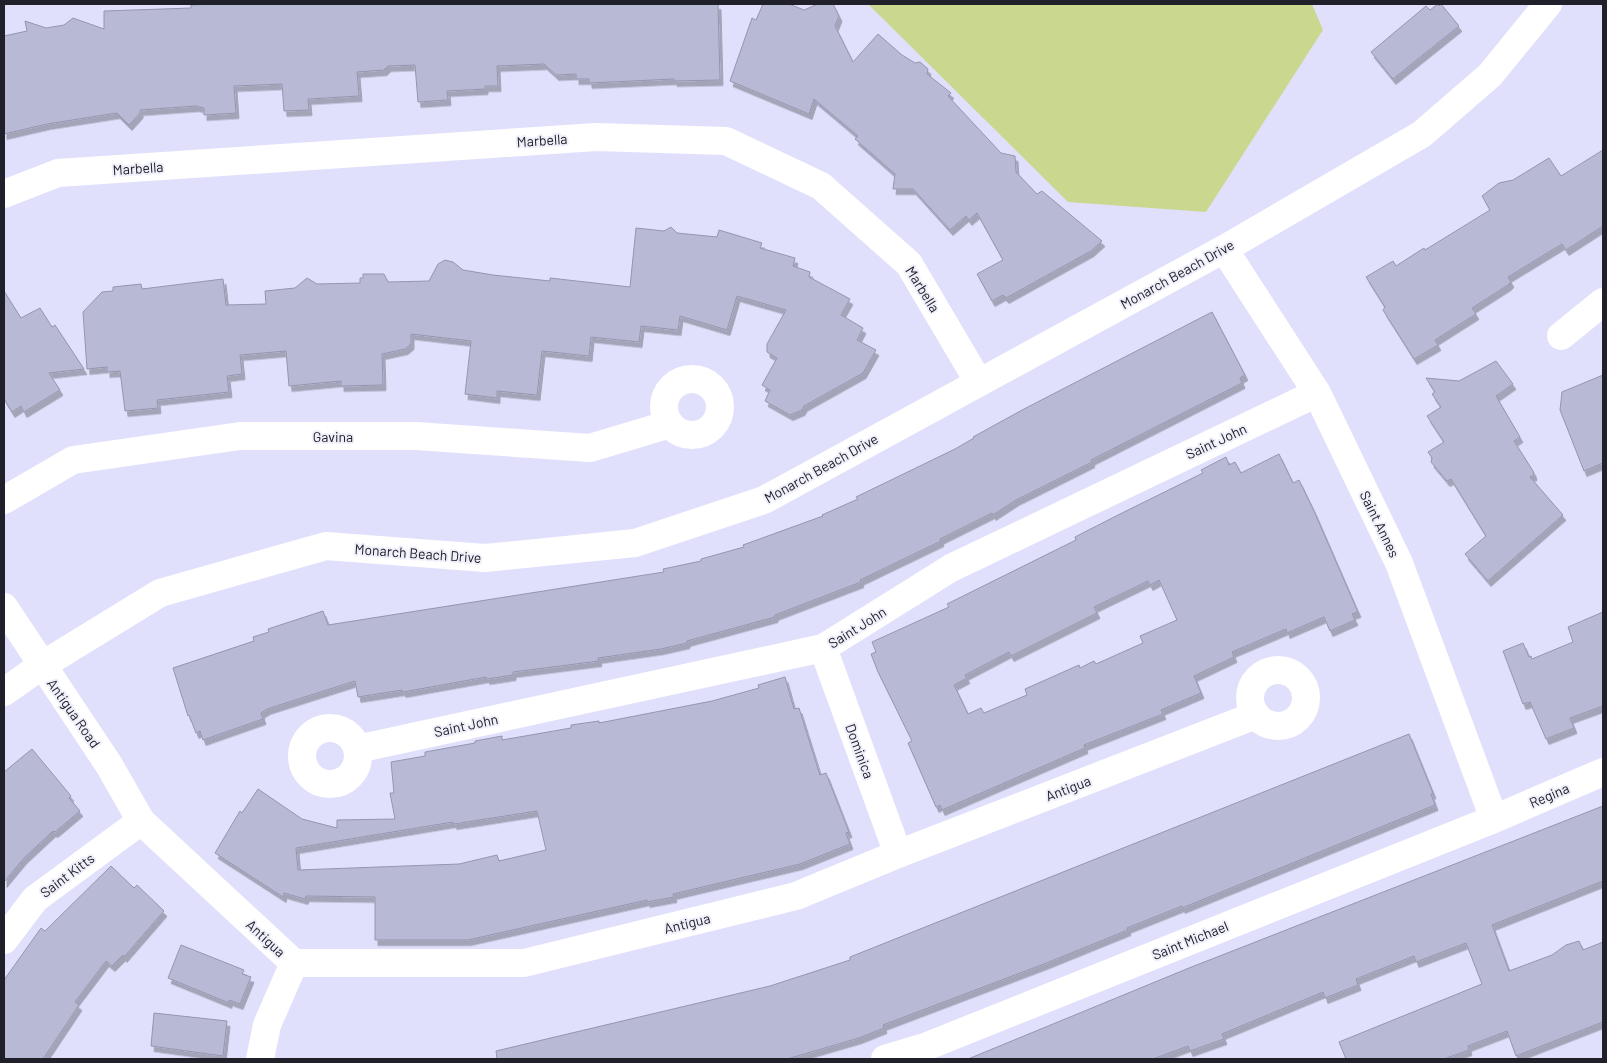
<svg xmlns="http://www.w3.org/2000/svg" width="1607" height="1063" viewBox="0 0 1607 1063" font-family="Barlow,sans-serif">
<defs>
<filter id="shadow"><feDropShadow dx="3" dy="5.5" stdDeviation="0" flood-color="#0004"/></filter>
</defs>
<rect width="100%" height="100%" fill="#e0e0fc"/>
<path fill="#cad88f" d="M 868,4 L 1312,4 L 1323,30 L 1206,212 L 1068,202 Z"/>
<path fill="#b8b9d4" stroke="#9595af" fill-rule="evenodd" filter="url(#shadow)" d="M 215,4 L 718,4 L 720,80 L 674,81 L 674,79 L 589,83 L 589,79 L 576,79 L 576,74 L 556,75 L 544,64 L 497,66 L 498,86 L 485,86 L 485,89 L 447,91 L 448,100 L 418,102 L 415,65 L 388,66 L 384,70 L 357,72 L 359,96 L 308,99 L 309,110 L 284,111 L 282,84 L 234,86 L 236,113 L 204,115 L 204,108 L 196,106 L 140,110 L 140,113 L 129,125 L 117,113 L 47,124 L 4,134 L 4,36 L 27,31 L 25,21 L 46,28 L 64,25 L 73,18 L 104,29 L 104,11 L 191,8 L 191,5 Z
M 763,4 L 789,4 L 804,10 L 818,4 L 833,4 L 839,16 L 835,26 L 853,62 L 878,34 L 902,55 L 915,63 L 920,62 L 928,69 L 927,74 L 951,93 L 948,96 L 1001,153 L 1015,156 L 1016,172 L 1037,194 L 1042,191 L 1102,241 L 1091,251 L 1006,298 L 1003,295 L 992,301 L 977,274 L 1003,260 L 977,213 L 969,220 L 966,216 L 950,230 L 913,189 L 893,189 L 895,174 L 855,139 L 858,136 L 814,99 L 809,114 L 730,81 L 752,18 L 756,20 Z
M 1438,4 L 1439,6 L 1441,4 L 1459,26 L 1393,79 L 1371,52 L 1426,6 L 1430,10 Z
M 1603,150 L 1603,226 L 1566,250 L 1562,244 L 1508,277 L 1511,282 L 1508,285 L 1472,308 L 1476,314 L 1435,340 L 1438,345 L 1414,359 L 1383,310 L 1385,307 L 1366,277 L 1393,261 L 1396,266 L 1424,248 L 1425,250 L 1490,210 L 1482,196 L 1499,183 L 1513,180 L 1549,158 L 1561,176 Z
M 671,227 L 677,233 L 717,237 L 719,230 L 762,243 L 760,248 L 795,258 L 793,266 L 810,272 L 809,277 L 850,299 L 841,315 L 863,328 L 857,340 L 876,350 L 863,373 L 804,406 L 802,410 L 790,415 L 765,401 L 770,390 L 762,385 L 777,358 L 767,352 L 767,344 L 786,310 L 737,296 L 727,330 L 680,316 L 678,330 L 641,326 L 639,342 L 591,337 L 589,356 L 542,351 L 537,395 L 497,391 L 497,398 L 465,394 L 471,341 L 411,334 L 411,344 L 405,349 L 382,354 L 383,385 L 341,386 L 341,381 L 289,386 L 286,351 L 240,355 L 242,374 L 227,376 L 229,392 L 157,400 L 158,408 L 125,411 L 120,371 L 107,372 L 107,367 L 87,369 L 83,312 L 102,292 L 113,291 L 113,287 L 141,284 L 142,289 L 223,279 L 226,305 L 266,304 L 265,291 L 295,288 L 307,278 L 317,284 L 360,283 L 360,278 L 363,278 L 363,274 L 384,274 L 388,282 L 429,281 L 438,264 L 445,260 L 453,262 L 463,270 L 493,275 L 550,281 L 550,278 L 630,287 L 636,228 L 664,231 Z
M 4,291 L 21,318 L 40,308 L 52,327 L 55,325 L 84,369 L 49,373 L 60,390 L 24,412 L 21,406 L 12,412 L 4,399 Z
M 1212,312 L 1245,375 L 1240,378 L 1242,383 L 1091,460 L 1092,462 L 1016,500 L 993,515 L 992,513 L 940,539 L 941,541 L 916,553 L 860,580 L 861,582 L 775,615 L 775,617 L 687,641 L 687,643 L 661,649 L 598,658 L 599,661 L 513,672 L 513,675 L 487,679 L 486,677 L 403,692 L 402,690 L 358,697 L 355,681 L 267,709 L 261,713 L 263,719 L 203,740 L 200,731 L 196,733 L 189,715 L 188,716 L 173,668 L 254,641 L 253,637 L 269,632 L 268,629 L 323,611 L 328,625 L 664,572 L 663,569 L 701,561 L 701,559 L 744,547 L 743,545 L 823,516 L 822,515 L 858,499 L 856,497 L 955,449 L 974,438 L 973,437 L 1024,409 Z
M 1496,361 L 1513,384 L 1496,396 L 1520,437 L 1514,441 L 1533,471 L 1534,475 L 1530,477 L 1563,515 L 1488,581 L 1465,554 L 1486,536 L 1451,479 L 1447,481 L 1431,462 L 1432,458 L 1428,452 L 1444,442 L 1427,416 L 1441,407 L 1432,394 L 1435,392 L 1426,378 L 1459,381 Z
M 1603,375 L 1603,463 L 1584,471 L 1560,410 L 1562,392 Z
M 1279,454 L 1293,483 L 1299,480 L 1314,511 L 1358,612 L 1352,614 L 1355,620 L 1330,631 L 1324,617 L 1287,633 L 1286,629 L 1232,652 L 1234,657 L 1194,676 L 1201,693 L 1161,710 L 1163,714 L 1084,745 L 1085,748 L 942,810 L 940,805 L 936,807 L 908,743 L 912,741 L 878,672 L 871,654 L 876,652 L 872,642 L 949,607 L 947,604 L 1076,540 L 1075,537 L 1118,515 L 1203,473 L 1201,470 L 1226,457 L 1229,465 L 1235,462 L 1241,473 ZM 1159,580 L 1177,620 L 1140,636 L 1143,643 L 1096,664 L 1094,661 L 1080,668 L 1079,665 L 1025,689 L 1027,695 L 984,713 L 981,708 L 968,714 L 954,685 L 967,678 L 965,675 L 1009,652 L 1011,656 L 1097,613 L 1094,607 L 1148,581 L 1150,585 Z
M 1603,612 L 1603,706 L 1570,718 L 1574,728 L 1546,739 L 1530,702 L 1523,704 L 1503,651 L 1523,643 L 1529,657 L 1531,656 L 1532,659 L 1573,642 L 1568,627 Z
M 785,677 L 794,709 L 799,708 L 820,775 L 826,773 L 849,832 L 846,833 L 850,844 L 800,864 L 673,894 L 674,897 L 647,902 L 647,900 L 468,940 L 375,940 L 375,897 L 306,896 L 305,899 L 284,893 L 283,897 L 215,853 L 240,811 L 242,813 L 258,789 L 302,819 L 337,828 L 337,820 L 395,819 L 390,793 L 394,793 L 391,762 L 425,756 L 425,752 L 475,743 L 475,741 L 502,736 L 502,740 L 571,728 L 571,725 L 599,721 L 599,723 L 712,701 L 759,688 L 758,685 ZM 537,811 L 546,850 L 499,861 L 497,855 L 459,864 L 298,870 L 296,848 L 453,822 L 454,824 Z
M 1409,734 L 1433,793 L 1431,794 L 1435,805 L 1182,908 L 1182,906 L 1127,928 L 1128,930 L 1044,964 L 883,1025 L 884,1028 L 859,1038 L 787,1059 L 497,1059 L 496,1051 L 770,986 L 850,960 L 850,957 Z
M 32,749 L 71,796 L 69,798 L 80,811 L 55,832 L 53,831 L 24,858 L 4,882 L 4,772 Z
M 1603,806 L 1603,881 L 1492,925 L 1509,971 L 1552,955 L 1566,945 L 1579,941 L 1583,950 L 1603,942 L 1603,1022 L 1516,1056 L 1507,1031 L 1468,1046 L 1469,1050 L 1444,1059 L 1346,1059 L 1339,1042 L 1482,984 L 1466,943 L 1416,962 L 1414,956 L 1356,979 L 1358,985 L 1325,998 L 1323,992 L 1222,1034 L 1224,1039 L 1190,1051 L 1188,1046 L 1153,1059 L 968,1059 L 1189,968 Z
M 111,866 L 134,888 L 137,885 L 164,911 L 124,957 L 123,955 L 112,966 L 106,961 L 75,1002 L 79,1005 L 43,1059 L 4,1059 L 4,980 L 41,928 L 45,931 Z
M 181,945 L 244,970 L 242,974 L 251,977 L 240,1004 L 229,1000 L 229,1003 L 168,978 Z
M 154,1013 L 227,1021 L 223,1056 L 151,1046 Z"/>
<g fill="none" stroke-linecap="round" stroke-linejoin="round">
<path stroke="#fff" stroke-width="28" d="M 4,194 L 58,173 L 596,137 L 726,141 L 821,186 L 909,264 L 978,381
M 1224,249 L 1317,393 L 1399,563 L 1494,819
M 1561,336 L 1603,302
M664 407a28 28 0 1 1 56 0a28 28 0 1 1-56 0Z
M 4,500 L 73,460 L 240,436 L 416,436 L 590,448 L 670,424
M 4,607 L 109,765 L 141,821 L 294,963 L 524,963 L 796,896 L 898,854 L 1256,715
M 823,648 L 898,854
M1250 698a28 28 0 1 1 56 0a28 28 0 1 1-56 0Z
M 4,692 L 41,666 L 160,593 L 326,546 L 485,558 L 635,543 L 764,500 L 1224,249 L 1422,134 L 1490,75 L 1548,4
M302 756a28 28 0 1 1 56 0a28 28 0 1 1-56 0Z
M 357,749 L 823,648 L 951,568 L 1317,393
M 4,940 L 35,899 L 141,821
M 260,1059 L 267,1025 L 294,963
M 885,1059 L 925,1047 L 1494,819 L 1603,772"/>
</g>
<g text-anchor="middle" dominant-baseline="central" stroke-width="4" stroke-linejoin="round" paint-order="stroke">
<g font-size="14" fill="#20202a" stroke="#efeffa">
<text transform="translate(542 140) rotate(-4)">Marbella</text>
<text transform="translate(138 168) rotate(-4)">Marbella</text>
<text transform="translate(1177 274) rotate(-29)">Monarch Beach Drive</text>
<text transform="translate(923 289) rotate(58)">Marbella</text>
<text x="333" y="436">Gavina</text>
<text transform="translate(1216 441) rotate(-25)">Saint John</text>
<text transform="translate(821 468) rotate(-29)">Monarch Beach Drive</text>
<text transform="translate(1380 524) rotate(64)">Saint Annes</text>
<text transform="translate(418 553) rotate(4)">Monarch Beach Drive</text>
<text transform="translate(857 627) rotate(-32)">Saint John</text>
<text transform="translate(74 713) rotate(55)">Antigua Road</text>
<text transform="translate(466 725) rotate(-12)">Saint John</text>
<text transform="translate(860 751) rotate(70)">Dominica</text>
<text transform="translate(1068 788) rotate(-21)">Antigua</text>
<text transform="translate(1549 795) rotate(-23)">Regina</text>
<text transform="translate(67 875) rotate(-37)">Saint Kitts</text>
<text transform="translate(687 923) rotate(-14)">Antigua</text>
<text transform="translate(266 938) rotate(43)">Antigua</text>
<text transform="translate(1190 940) rotate(-22)">Saint Michael</text>
</g>
</g>
<rect width="1607" height="1063" fill="none" stroke="#20202a" stroke-width="10"/>
</svg>
